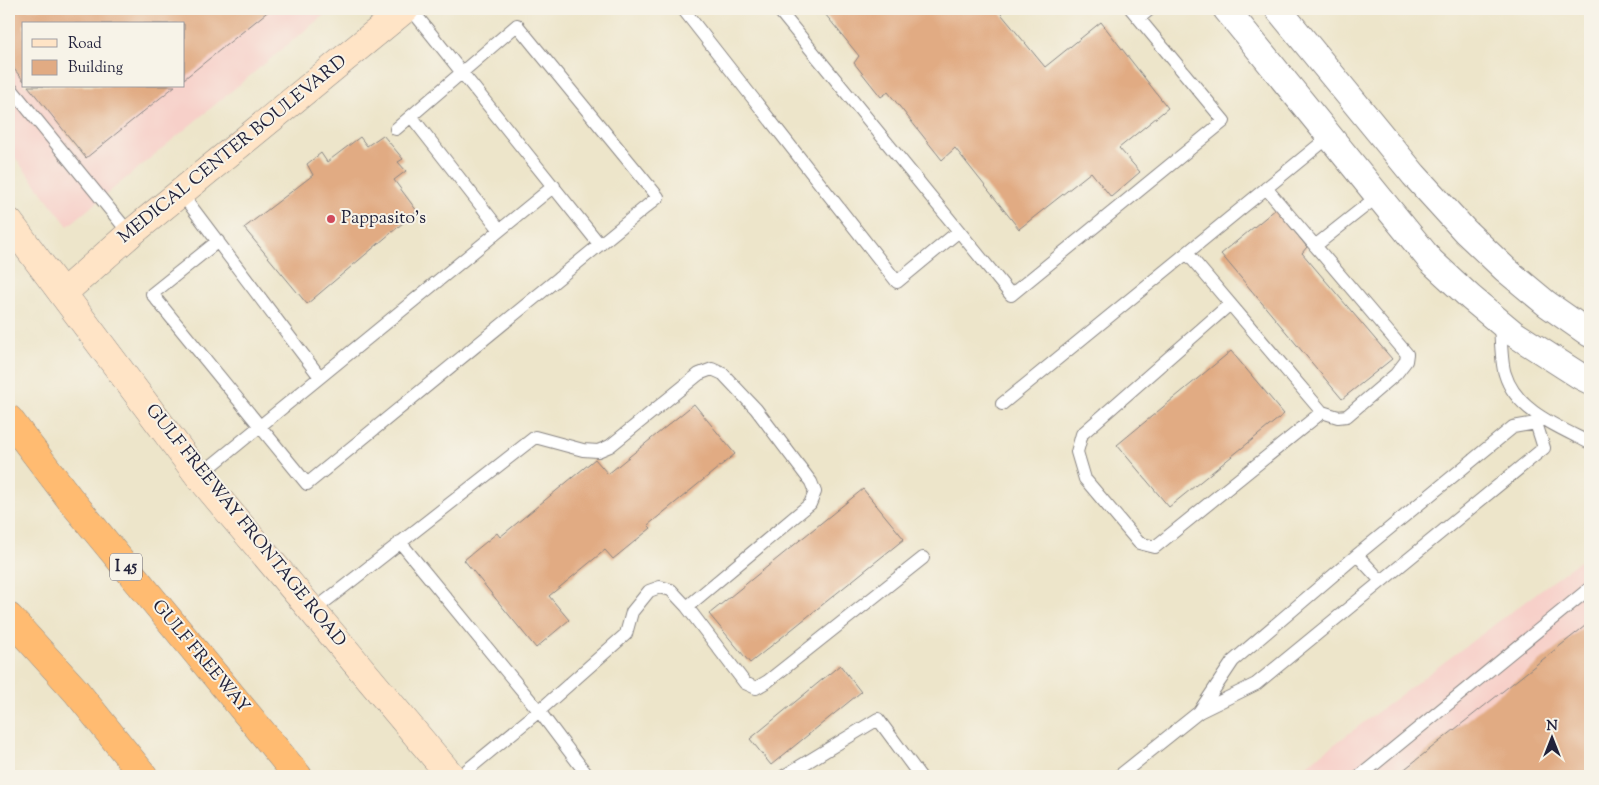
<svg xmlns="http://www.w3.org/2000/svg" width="1599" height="785" viewBox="0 0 1599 785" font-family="'Sorts Mill Goudy',serif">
<rect width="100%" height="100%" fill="#f7f3e8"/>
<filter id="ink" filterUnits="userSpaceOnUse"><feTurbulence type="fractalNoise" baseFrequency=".02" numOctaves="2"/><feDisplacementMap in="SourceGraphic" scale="10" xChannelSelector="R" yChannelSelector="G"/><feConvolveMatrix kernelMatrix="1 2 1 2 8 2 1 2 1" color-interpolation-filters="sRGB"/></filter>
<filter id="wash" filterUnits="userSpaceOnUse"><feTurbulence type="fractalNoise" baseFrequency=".0096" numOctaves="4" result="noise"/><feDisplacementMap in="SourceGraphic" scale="20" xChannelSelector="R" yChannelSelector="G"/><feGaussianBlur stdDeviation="1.12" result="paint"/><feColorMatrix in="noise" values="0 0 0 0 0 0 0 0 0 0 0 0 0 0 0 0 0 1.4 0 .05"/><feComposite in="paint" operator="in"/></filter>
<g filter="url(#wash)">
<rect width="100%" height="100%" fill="#ede5ca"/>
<path fill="#f7d0c9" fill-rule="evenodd" d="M 9,9 L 331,9 L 68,226 L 9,150 ZM 24,24 L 184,24 L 184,86 L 24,86 Z
M 1590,553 L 1590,776 L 1292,776 Z"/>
<g id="blocks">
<path fill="#e1ab83" d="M 9,9 L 271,9 L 184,79 L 184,24 L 24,24 L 24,81 L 9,63 Z
M 821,9 L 997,9 L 1045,67 L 1101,22 L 1168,108 L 1119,148 L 1140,172 L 1111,197 L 1091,172 L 1019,229 L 955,148 L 942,160 L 888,92 L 881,97 L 854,63 L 859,56 Z
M 28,86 L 175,86 L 86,158 Z
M 383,135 L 403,159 L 398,162 L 406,171 L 394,180 L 417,211 L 307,304 L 244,228 L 313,175 L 307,164 L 321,153 L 327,162 L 360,137 L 367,146 Z
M 1276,209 L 1307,247 L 1302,253 L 1392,359 L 1342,399 L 1221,254 Z
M 1231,351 L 1284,414 L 1169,507 L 1117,445 Z
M 694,404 L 735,454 L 648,525 L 651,528 L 613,559 L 605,550 L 549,596 L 569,620 L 536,648 L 464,560 L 497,533 L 500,537 L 595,459 L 608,474 Z
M 863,489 L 904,539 L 750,663 L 709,614 Z
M 1590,622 L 1590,776 L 1396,776 Z
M 840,665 L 861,692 L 771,765 L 750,739 Z"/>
</g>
</g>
<g filter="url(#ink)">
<use href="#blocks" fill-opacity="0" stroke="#888482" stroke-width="1"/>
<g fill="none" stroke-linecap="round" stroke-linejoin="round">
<defs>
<path id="lane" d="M 411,9 L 600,245
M 683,9 L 897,282 L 959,231
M 778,9 L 1011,295 L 1224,121 L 1131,9
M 1139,18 L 1150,9
M 9,86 L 130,234
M 411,116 L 500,230
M 181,193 L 320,377
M 218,241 L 152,294 L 307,484 L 658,197 L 517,25 L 396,129
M 1315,246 L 1378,196
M 1187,253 L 1322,412 L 1338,417 L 1347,416 L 1396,374 L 1406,361 L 1407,354 L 1266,188
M 1230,304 L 1082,434 L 1077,452 L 1085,479 L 1139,543 L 1155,547 L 1322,412
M 1500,324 C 1501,337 1501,363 1505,374 C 1516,411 1559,427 1590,443
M 1002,404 L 1330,136
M 199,476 L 554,186
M 400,542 L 539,711 L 588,776
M 1357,555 L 1381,581
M 687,607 L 745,683 L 756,688 L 768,681 L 923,558
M 313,611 L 535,437 L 583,450 L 598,451 L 610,446 L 699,374 L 712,369 L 723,374 L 756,409 L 811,482 L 815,492 L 810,504 L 687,607 L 671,590 L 660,587 L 649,591 L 632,612 L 626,634 L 539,711 L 460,776
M 1199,712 L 1233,661 L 1357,555 L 1513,427 L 1536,423 L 1541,417
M 784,776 L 878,719 L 920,776
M 1119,776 L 1199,712 L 1256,684 L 1544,448 L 1536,423
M 1360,776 L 1590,588"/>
<path id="street" d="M 1226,9 L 1431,261 L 1471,298 L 1513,333 L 1580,376 L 1590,381
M 1278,9 L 1414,175 L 1465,231 L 1506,270 L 1547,304 L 1590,334"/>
<path id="secondary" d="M 9,222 L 199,476 L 451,776
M 63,293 L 130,234 L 405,9"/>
<path id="highway" d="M 9,419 L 70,499 L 298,776
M 9,617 L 76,691 L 144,776"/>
</defs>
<use href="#lane" stroke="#888482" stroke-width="14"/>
<use href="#street" stroke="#888482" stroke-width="28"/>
<use href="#secondary" stroke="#888482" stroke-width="29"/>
<use href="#highway" stroke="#888482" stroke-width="29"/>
<use href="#lane" stroke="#fff" stroke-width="12"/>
<use href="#street" stroke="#fff" stroke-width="26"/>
<use href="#secondary" stroke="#ffe4c6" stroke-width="28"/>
<use href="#highway" stroke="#ffbb71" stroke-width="28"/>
</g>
</g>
<circle fill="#d1495b" stroke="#f7f3e8" stroke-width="2" cx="331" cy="219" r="5"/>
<g text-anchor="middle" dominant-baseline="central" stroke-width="4" stroke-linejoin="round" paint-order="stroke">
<rect fill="#f7f3e8" stroke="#62616f" stroke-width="1" x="110" y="553.5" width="32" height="27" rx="4"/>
<g font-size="16" font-weight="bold" fill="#22223b">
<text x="126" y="567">I 45</text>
</g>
<g font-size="18" fill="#22223b" stroke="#f7f3e8">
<text transform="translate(233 150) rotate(-39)">MEDICAL CENTER BOULEVARD</text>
<text transform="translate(245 526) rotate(51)">GULF FREEWAY FRONTAGE ROAD</text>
<text transform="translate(200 657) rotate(50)">GULF FREEWAY</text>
</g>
<g font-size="18" fill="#22223b" stroke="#f7f3e8" text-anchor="start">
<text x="341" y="219">Pappasito's</text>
</g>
</g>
<rect width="1599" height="785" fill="none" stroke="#f7f3e8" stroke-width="30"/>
<rect x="22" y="22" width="162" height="65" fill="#f7f3e8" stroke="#a29fa3"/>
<rect x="32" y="39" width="25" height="8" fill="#ffe4c6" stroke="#a29fa3"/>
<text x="68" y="48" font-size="15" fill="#22223b">Road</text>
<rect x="32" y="60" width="25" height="15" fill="#e1ab83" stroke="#a29fa3"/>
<text x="68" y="72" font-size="15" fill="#22223b">Building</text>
<g transform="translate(1552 738)" stroke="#f7f3e8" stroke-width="4" paint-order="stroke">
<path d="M0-4L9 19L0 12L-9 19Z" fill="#22223b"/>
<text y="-8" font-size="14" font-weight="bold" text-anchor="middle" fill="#22223b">N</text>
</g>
</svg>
